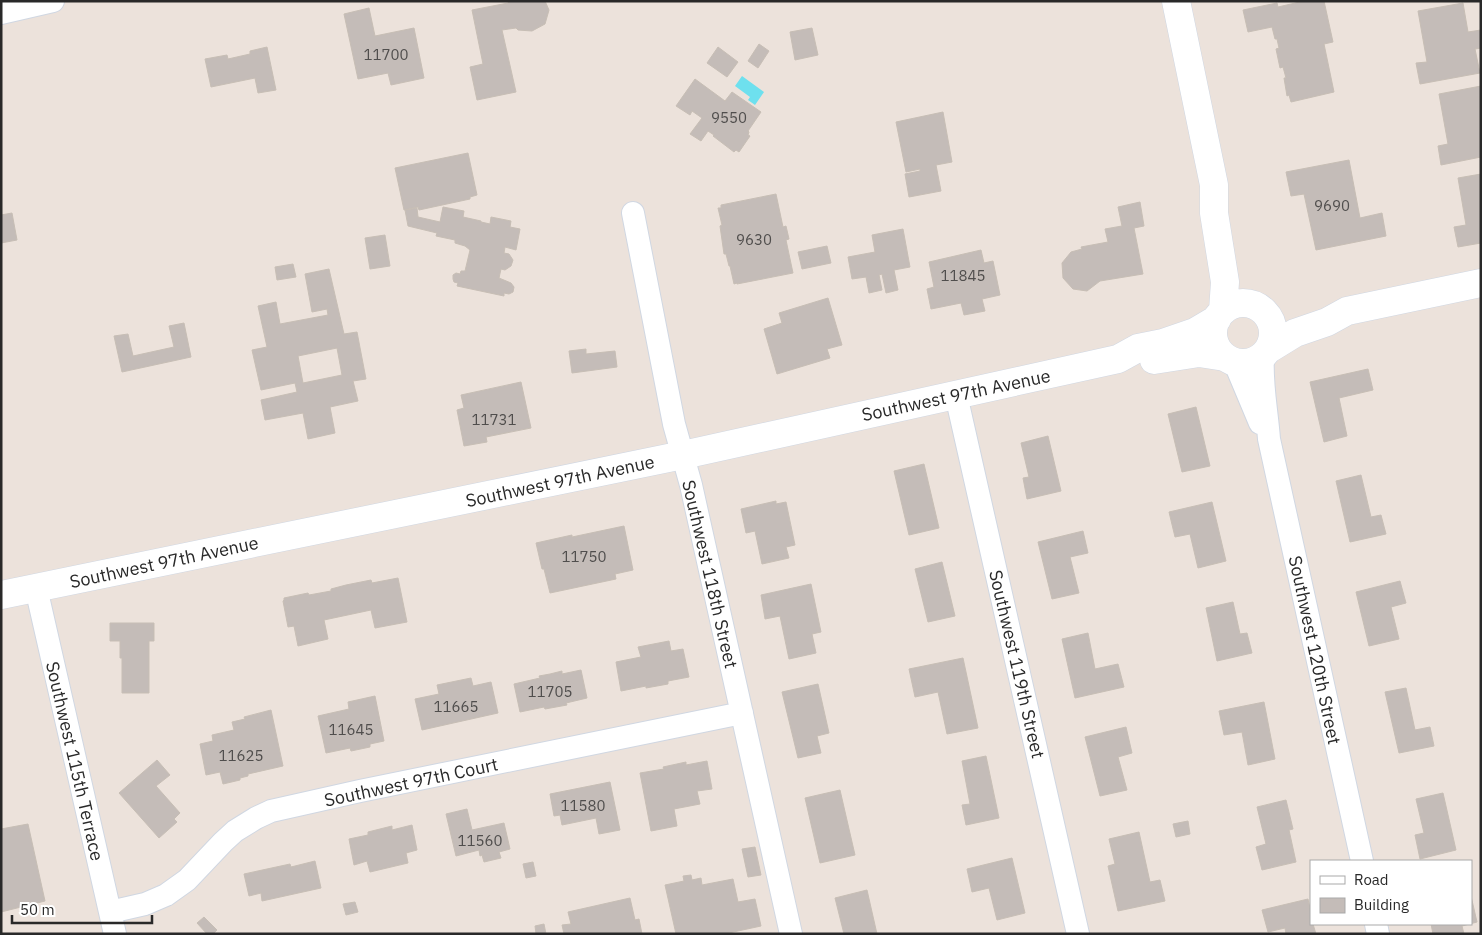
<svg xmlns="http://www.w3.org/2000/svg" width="1482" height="935" viewBox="0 0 1482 935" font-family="'IBM Plex Sans',sans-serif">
<rect width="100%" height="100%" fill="#ece2db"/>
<path fill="#6ee0ee" d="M 742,76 L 764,92 L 755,105 L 748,100 L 750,97 L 735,86 Z"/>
<path fill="#c4bcb8" stroke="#c7beb5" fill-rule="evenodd" d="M 510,1 L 545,1 L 549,10 L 545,24 L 532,31 L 518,30 L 516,28 L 502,30 L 516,92 L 477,100 L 470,67 L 483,64 L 472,10 L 508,3 Z
M 1304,1 L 1324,1 L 1333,42 L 1324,44 L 1334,92 L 1291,102 L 1289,95 L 1287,96 L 1284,78 L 1286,78 L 1283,67 L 1280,68 L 1276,49 L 1279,48 L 1277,39 L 1275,39 L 1272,27 L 1248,32 L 1243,10 L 1277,3 L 1278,7 Z
M 1463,3 L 1468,32 L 1481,30 L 1481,48 L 1475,49 L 1480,73 L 1420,84 L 1416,63 L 1427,62 L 1418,11 Z
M 369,8 L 375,36 L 414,28 L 424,78 L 391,85 L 388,73 L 358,79 L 344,14 Z
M 812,28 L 818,55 L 795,60 L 790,32 Z
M 759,44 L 769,51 L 758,68 L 748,61 Z
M 267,47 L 276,90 L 258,93 L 255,78 L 211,87 L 205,59 L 227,55 L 228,59 L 250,54 L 250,51 Z
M 718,47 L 738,62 L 727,77 L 707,63 Z
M 695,79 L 725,101 L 732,92 L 761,112 L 748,131 L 749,132 L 748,135 L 750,136 L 739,152 L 736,150 L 734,152 L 713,136 L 714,135 L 708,131 L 701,141 L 690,134 L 702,118 L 692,111 L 690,115 L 676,106 Z
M 1481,86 L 1481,157 L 1441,165 L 1438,146 L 1448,144 L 1439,94 Z
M 943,112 L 952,162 L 936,165 L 941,191 L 909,197 L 905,174 L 920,171 L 920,169 L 906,172 L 896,122 Z
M 468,153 L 477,195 L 470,197 L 470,199 L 419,210 L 418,207 L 404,210 L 395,168 Z
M 1349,160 L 1360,218 L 1382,213 L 1386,236 L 1316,250 L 1304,194 L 1291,196 L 1286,172 Z
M 1481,174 L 1481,243 L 1458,247 L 1454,227 L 1466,225 L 1458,178 Z
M 776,194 L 783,227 L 786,226 L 789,239 L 786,240 L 793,273 L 737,284 L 737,283 L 734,284 L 730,266 L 729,266 L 726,254 L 724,254 L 720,226 L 722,225 L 718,208 L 721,208 L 721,205 Z
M 1140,202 L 1144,226 L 1134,228 L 1143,274 L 1100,281 L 1087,291 L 1073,289 L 1063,278 L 1062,263 L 1071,252 L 1082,249 L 1081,247 L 1108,242 L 1105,229 L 1122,226 L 1118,207 Z
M 443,207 L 464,211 L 463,217 L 481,221 L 481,222 L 490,224 L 491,217 L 511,221 L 510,227 L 520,229 L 516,250 L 505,247 L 504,253 L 509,254 L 513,260 L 511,266 L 505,270 L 501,269 L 499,278 L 511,283 L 514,287 L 513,292 L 509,294 L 504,293 L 504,296 L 457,286 L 458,283 L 454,282 L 453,279 L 453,275 L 456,273 L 460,274 L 461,271 L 465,271 L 470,250 L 465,246 L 455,243 L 455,240 L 436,236 L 437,233 L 408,226 L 405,210 L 417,208 L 418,217 L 440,222 Z
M 12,213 L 17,240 L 1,243 L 1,215 Z
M 903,229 L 910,267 L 894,270 L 898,290 L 886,293 L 882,274 L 879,275 L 882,290 L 869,293 L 866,277 L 852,279 L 848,257 L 875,252 L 872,235 Z
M 385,235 L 390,266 L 370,269 L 365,238 Z
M 827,246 L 831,263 L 802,269 L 798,252 Z
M 981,250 L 984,263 L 993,261 L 1000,295 L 982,299 L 985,311 L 964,315 L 961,303 L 931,309 L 927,289 L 934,287 L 929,262 Z
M 293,264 L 296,277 L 277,280 L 275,267 Z
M 329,269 L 344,334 L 357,332 L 366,379 L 353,381 L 358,401 L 330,407 L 335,433 L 308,439 L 303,413 L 265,420 L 261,400 L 297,392 L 295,383 L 261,390 L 252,350 L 267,347 L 258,306 L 276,302 L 280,324 L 328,315 L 327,309 L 312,312 L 305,274 ZM 337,348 L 342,375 L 303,383 L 298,356 Z
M 828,298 L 842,345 L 827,349 L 830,358 L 777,374 L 764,329 L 782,323 L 779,313 Z
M 184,323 L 191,357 L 122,372 L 114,336 L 128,334 L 133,356 L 174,347 L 169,326 Z
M 586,349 L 586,354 L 615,351 L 617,367 L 572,373 L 569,351 Z
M 1368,369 L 1373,390 L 1339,398 L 1347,436 L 1324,442 L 1310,382 Z
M 521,382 L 531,428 L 486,437 L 487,442 L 464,446 L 457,410 L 464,408 L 461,395 Z
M 1196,407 L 1210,466 L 1182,472 L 1168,414 Z
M 1048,436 L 1061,491 L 1027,499 L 1023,478 L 1029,477 L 1021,443 Z
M 924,464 L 939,528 L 909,535 L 894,471 Z
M 1361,475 L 1371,517 L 1381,515 L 1386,534 L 1350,542 L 1336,481 Z
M 776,501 L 776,504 L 786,502 L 795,545 L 786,547 L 789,558 L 762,564 L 755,531 L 746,533 L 741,509 Z
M 1212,502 L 1226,561 L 1198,568 L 1190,534 L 1175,537 L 1169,512 Z
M 624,526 L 633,570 L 615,574 L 616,579 L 550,593 L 544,569 L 542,569 L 536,543 L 572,535 L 572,537 Z
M 1083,531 L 1088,553 L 1070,557 L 1079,593 L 1052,599 L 1038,542 Z
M 942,562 L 955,616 L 928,622 L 915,569 Z
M 398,578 L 407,622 L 375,628 L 371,610 L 324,620 L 328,639 L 298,646 L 294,626 L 288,627 L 283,601 L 284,600 L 284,598 L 308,593 L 309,595 L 331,591 L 331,589 L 346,585 L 371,580 L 372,583 Z
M 1400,581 L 1406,603 L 1391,607 L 1399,639 L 1369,646 L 1356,592 Z
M 811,584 L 821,632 L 812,634 L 816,653 L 789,659 L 780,616 L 765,619 L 761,595 Z
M 1233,602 L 1240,634 L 1247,633 L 1252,653 L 1217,661 L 1206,608 Z
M 110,623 L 154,623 L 154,641 L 149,641 L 149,693 L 122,693 L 122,658 L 120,658 L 120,641 L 110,641 Z
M 1088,633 L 1095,669 L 1118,664 L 1124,687 L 1075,698 L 1062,639 Z
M 669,641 L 671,651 L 683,649 L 689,677 L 668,681 L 668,684 L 646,688 L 646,686 L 621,691 L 616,662 L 641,657 L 638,647 Z
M 963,658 L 978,728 L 947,734 L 938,692 L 915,697 L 909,669 Z
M 581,670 L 587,698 L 566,703 L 567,705 L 545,709 L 544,707 L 520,712 L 514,684 L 540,678 L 539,676 L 550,674 L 562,671 L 562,674 Z
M 471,678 L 473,686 L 491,682 L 498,713 L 422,730 L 415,699 L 439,694 L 437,685 Z
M 818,684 L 829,733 L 817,736 L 821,753 L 798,758 L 782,692 Z
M 1406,688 L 1415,730 L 1430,727 L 1434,746 L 1399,753 L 1385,692 Z
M 375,696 L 384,741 L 370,744 L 370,747 L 351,751 L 350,748 L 326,753 L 318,716 L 349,709 L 348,702 Z
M 1264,702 L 1275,759 L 1248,765 L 1242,732 L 1224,735 L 1219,711 Z
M 271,710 L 283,766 L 248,774 L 248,776 L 240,778 L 240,780 L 223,784 L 220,772 L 206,775 L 200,744 L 213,741 L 212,735 L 234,730 L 232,722 L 245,719 L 244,717 Z
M 1126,727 L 1132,753 L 1118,757 L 1127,790 L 1100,796 L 1085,737 Z
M 986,756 L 999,818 L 966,825 L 962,805 L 970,804 L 962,761 Z
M 157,760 L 170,775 L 156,786 L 180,813 L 174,819 L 177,822 L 159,838 L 119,793 Z
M 707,761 L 712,789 L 697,791 L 700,804 L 674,809 L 677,826 L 651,831 L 640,773 L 664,769 L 663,767 L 686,762 L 686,765 Z
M 610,782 L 620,830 L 599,834 L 596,818 L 562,825 L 560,815 L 554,816 L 550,794 Z
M 840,790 L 855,855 L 820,863 L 805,798 Z
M 1443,793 L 1456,850 L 1420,859 L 1415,835 L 1424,833 L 1416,799 Z
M 1286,800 L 1293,829 L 1289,830 L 1296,862 L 1262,870 L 1256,847 L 1266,844 L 1257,807 Z
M 467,809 L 472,830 L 504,823 L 510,849 L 499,852 L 501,858 L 484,862 L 482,855 L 480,856 L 479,850 L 456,856 L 446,814 Z
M 1188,821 L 1190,834 L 1176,837 L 1173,824 Z
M 28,824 L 45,901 L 1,912 L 1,829 Z
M 412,825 L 417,850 L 406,853 L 408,863 L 370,872 L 367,861 L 354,865 L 349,839 L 368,835 L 368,832 L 392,826 L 392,830 Z
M 1139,832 L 1150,882 L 1160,880 L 1165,901 L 1118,911 L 1108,866 L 1115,864 L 1109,839 Z
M 755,847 L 761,875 L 748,877 L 742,849 Z
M 1012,858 L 1025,913 L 997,920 L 989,888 L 972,892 L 967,869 Z
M 315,861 L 321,888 L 262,901 L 261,893 L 249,896 L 244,874 L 290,864 L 291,867 Z
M 533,862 L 536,876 L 526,878 L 523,864 Z
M 691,875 L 692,880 L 701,878 L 702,885 L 733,879 L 738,902 L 755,899 L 761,926 L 724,934 L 676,934 L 665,885 L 684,881 L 683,876 Z
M 867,890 L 877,934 L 844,934 L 835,898 Z
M 1471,896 L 1477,922 L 1462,926 L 1464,934 L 1433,934 L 1431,924 L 1471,924 Z
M 630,898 L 635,920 L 639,919 L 642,934 L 564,934 L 562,925 L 571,924 L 568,912 Z
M 1308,899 L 1311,913 L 1311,924 L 1313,924 L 1316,934 L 1286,934 L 1285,928 L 1268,932 L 1262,910 Z
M 355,902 L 358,912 L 346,915 L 343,904 Z
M 204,917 L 217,930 L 213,934 L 207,934 L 197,923 Z
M 544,924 L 546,934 L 536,934 L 535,926 Z"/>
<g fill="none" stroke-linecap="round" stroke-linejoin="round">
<defs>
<path id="street" d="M 1,13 L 53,1
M 633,213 L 674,424 L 691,485 L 791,934
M 1263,356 C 1261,383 1267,411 1269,439 L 1362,861
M 1234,361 L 1260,423
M 956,395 L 1078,934
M 36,588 L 115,934
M 110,912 L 145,904 L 166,895 L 187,880 L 223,842 L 235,831 L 256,818 L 271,811 L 360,791 L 742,713
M 1376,924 L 1378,934"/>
<path id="secondary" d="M 1176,1 L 1214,185 L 1214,213 L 1225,282 L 1223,311
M1213 333a30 30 0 1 1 60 0a30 30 0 1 1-60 0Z
M 1269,349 L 1295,333 L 1327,322 L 1347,311 L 1481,283
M 1154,360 L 1199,353 L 1225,357
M 1,595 L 683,455 L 1118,359 L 1138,348 L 1163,343 L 1195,332 L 1217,319"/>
</defs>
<use href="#street" stroke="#d0d7e2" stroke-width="24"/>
<use href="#secondary" stroke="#d0d7e2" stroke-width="29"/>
<use href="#street" stroke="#fff" stroke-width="22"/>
<use href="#secondary" stroke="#fff" stroke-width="28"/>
</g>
<g text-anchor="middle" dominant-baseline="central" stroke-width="4" stroke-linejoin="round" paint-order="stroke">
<g font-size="15" fill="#504e4d">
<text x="386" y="54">11700</text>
<text x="729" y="117">9550</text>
<text x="1332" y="205">9690</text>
<text x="754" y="239">9630</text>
<text x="963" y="275">11845</text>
<text x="494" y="419">11731</text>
<text x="584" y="556">11750</text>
<text x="550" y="691">11705</text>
<text x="456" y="706">11665</text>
<text x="351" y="729">11645</text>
<text x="241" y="755">11625</text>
<text x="583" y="805">11580</text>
<text x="480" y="840">11560</text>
</g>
<g font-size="18" fill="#292929" stroke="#fff">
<text transform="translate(956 395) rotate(-12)">Southwest 97th Avenue</text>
<text transform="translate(560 481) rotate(-12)">Southwest 97th Avenue</text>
<text transform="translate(164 562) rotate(-12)">Southwest 97th Avenue</text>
<text transform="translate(710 574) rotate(77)">Southwest 118th Street</text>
<text transform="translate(1315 650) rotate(78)">Southwest 120th Street</text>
<text transform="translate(1017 664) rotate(77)">Southwest 119th Street</text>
<text transform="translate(75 761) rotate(77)">Southwest 115th Terrace</text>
<text transform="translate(411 782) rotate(-12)">Southwest 97th Court</text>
</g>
</g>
<rect width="1482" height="935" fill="none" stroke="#292929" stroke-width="5"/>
<rect x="1310" y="860" width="162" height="65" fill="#ffffff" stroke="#a9a9a9"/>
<rect x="1320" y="876" width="25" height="8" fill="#ffffff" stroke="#a9a9a9"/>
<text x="1354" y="885" font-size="15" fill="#292929">Road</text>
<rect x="1320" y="898" width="25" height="15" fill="#c4bcb8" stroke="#a9a9a9"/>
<text x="1354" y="910" font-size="15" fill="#292929">Building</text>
<path d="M12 915v8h140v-8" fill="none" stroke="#292929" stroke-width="2.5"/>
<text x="20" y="915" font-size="15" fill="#292929" stroke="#ffffff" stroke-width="4" paint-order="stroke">50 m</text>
</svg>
